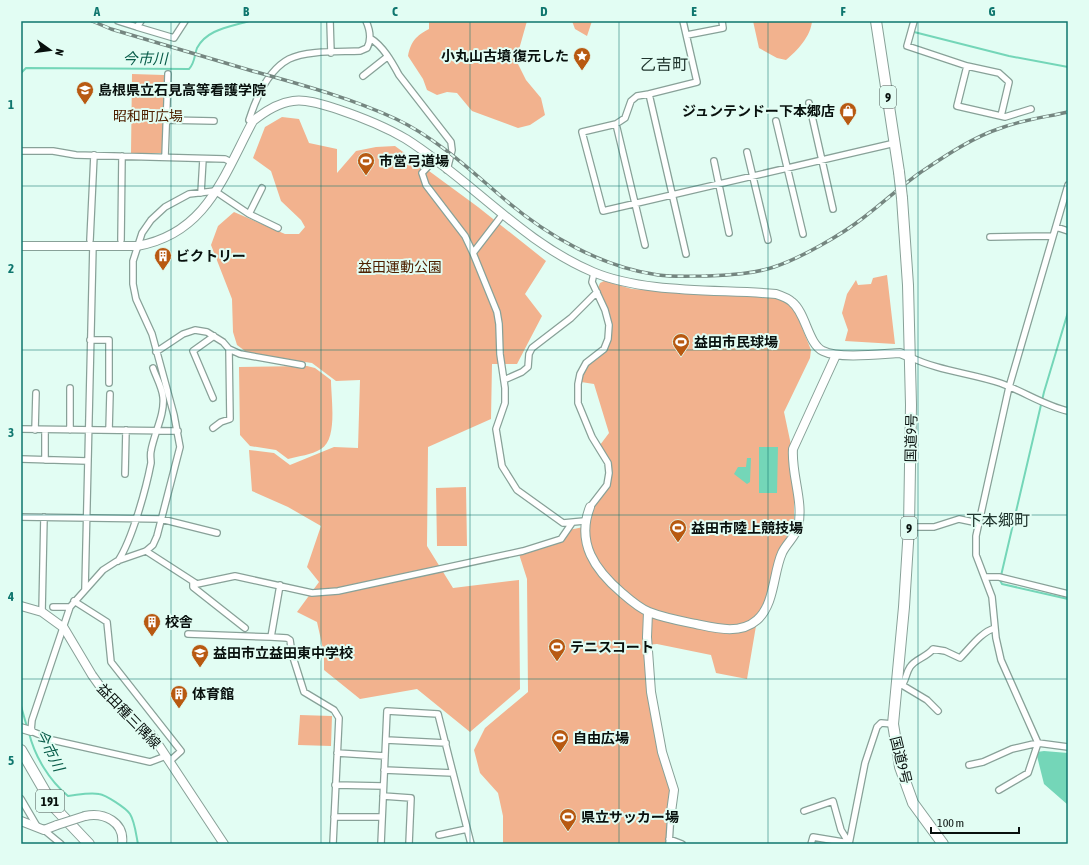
<svg xmlns="http://www.w3.org/2000/svg" width="1089" height="865" viewBox="0 0 1089 865" font-family="'Asap Condensed','Noto Sans JP',sans-serif">
<rect width="100%" height="100%" fill="#e2fdf3"/>
<path fill="#f2b28e" d="M 429,21 L 527,21 L 516,60 L 526,80 L 541,98 L 545,115 L 530,125 L 518,128 L 472,111 L 457,93 L 447,92 L 437,95 L 427,90 L 423,79 L 408,56 C 411,41 416,36 429,29 Z
M 572,21 L 592,21 L 587,36 L 575,29 Z
M 753,21 L 812,21 C 811,36 797,51 786,60 L 777,58 L 759,48 Z
M 132,74 L 164,75 L 163,153 L 131,153 Z
M 282,117 L 299,119 L 309,143 L 337,149 L 337,173 L 356,151 L 376,147 L 395,146 L 478,207 L 546,261 L 525,294 L 542,316 L 517,364 L 492,364 L 491,419 L 428,447 L 427,546 L 453,588 L 519,580 L 520,689 L 470,732 L 417,689 L 360,699 L 324,670 L 324,653 L 317,622 L 297,612 L 319,582 L 307,567 L 321,526 L 288,507 L 252,491 L 249,450 L 274,453 L 290,465 L 334,447 L 358,448 L 360,380 L 336,381 L 312,363 L 249,354 L 237,345 L 233,332 L 232,299 L 211,245 L 218,226 L 234,212 L 285,234 L 299,234 L 305,227 L 301,220 L 281,201 L 271,171 L 253,158 L 265,127 Z
M 887,275 L 895,344 L 845,341 L 848,330 L 842,313 L 847,294 L 856,280 L 858,285 L 871,284 L 873,278 Z
M 604,281 L 632,289 L 772,298 L 782,300 L 790,305 L 797,315 L 811,350 L 810,358 L 784,412 L 791,445 L 790,465 L 794,495 L 794,521 L 780,552 L 768,604 L 757,620 L 747,679 L 716,673 L 711,655 L 657,644 L 646,645 L 670,789 L 667,813 L 666,844 L 503,844 L 503,816 L 498,793 L 480,773 L 474,750 L 485,728 L 528,692 L 527,579 L 519,554 L 561,542 L 569,530 L 588,526 L 592,509 L 608,488 L 612,473 L 610,462 L 600,445 L 609,433 L 594,384 L 581,382 L 587,365 L 606,351 C 613,319 612,317 598,288 L 600,283 Z
M 307,366 L 315,368 L 331,380 C 331,398 338,439 321,449 C 311,455 299,456 288,459 L 276,450 L 250,446 L 240,435 L 239,367 Z
M 466,487 L 467,546 L 437,546 L 436,488 Z
M 300,715 L 332,716 L 331,746 L 298,745 Z"/>
<path fill="#74d6b8" d="M 759,447 L 778,447 L 777,493 L 759,493 Z
M 747,458 L 751,458 L 750,482 L 747,484 L 734,474 L 738,467 L 746,467 Z
M 1044,751 L 1068,753 L 1068,805 L 1044,784 L 1037,756 L 1037,752 Z"/>
<g fill="none" stroke-linecap="round" stroke-linejoin="round">
<path stroke="#74d6b8" stroke-width="2" d="M 914,32 L 1009,56 L 1068,67
M 21,75 L 21,73 L 26,68 L 189,69 C 195,63 194,56 197,48 C 207,29 230,27 249,21
M 1068,312 L 1044,392 L 1000,580 L 1002,584 L 1068,599
M 21,706 L 27,727
M 29,733 C 35,757 49,780 68,796 C 78,795 89,792 99,794 C 106,795 126,808 130,814 C 135,822 136,835 138,844"/>
<defs>
<path id="street" d="M 118,21 L 137,27 L 141,21
M 330,21 L 331,53
M 683,21 L 697,82 L 649,94 L 686,254
M 914,21 L 907,46 L 967,66 L 999,73 L 1009,82 L 1001,116
M 137,27 L 174,38 L 185,21
M 687,35 L 723,28 L 722,21
M 370,38 C 383,46 392,62 399,75 L 451,142 L 452,150 L 447,170
M 967,66 L 957,106 L 1005,117 L 1031,109
M 363,76 L 387,57
M 649,94 L 637,96 L 631,101 L 625,118 L 616,124 L 582,132 L 603,211 L 895,143
M 809,103 L 833,209
M 166,120 L 214,121
M 253,121 L 249,120 C 256,98 268,70 289,59 C 307,50 340,52 360,51 L 367,48 C 372,39 370,30 366,21
M 776,121 L 803,234
M 616,124 L 645,245
M 21,151 L 53,151 L 76,155 L 225,159 L 231,162
M 747,152 L 768,240
M 165,157 L 168,74
M 434,160 L 422,173 L 426,185 L 465,236 L 473,253
M 714,161 L 729,233
M 1068,185 L 1009,387 L 976,536 L 976,555 L 992,597 L 996,638 L 1001,660 L 1038,743 L 1068,747
M 201,193 L 203,159
M 249,214 L 262,188
M 503,214 L 473,253 L 497,312 L 499,324 L 500,354 L 505,388 L 505,403 L 496,429 L 502,466 L 517,490 L 563,523 L 584,521
M 1056,227 L 1068,231
M 990,237 L 1053,236
M 90,240 L 94,155
M 121,240 L 122,156
M 90,340 L 109,340 L 109,383
M 156,352 L 183,334 L 195,330 L 207,332 L 223,342 L 229,349 L 240,354 L 302,365
M 910,357 C 939,371 970,373 1000,383 C 1023,391 1045,406 1068,411
M 504,380 L 522,372 L 528,367 L 529,354 L 532,348 L 571,318 L 597,292
M 213,398 L 193,351 L 214,336
M 213,428 L 221,422 L 230,419 L 229,349
M 21,429 L 178,431
M 35,430 L 36,393
M 70,430 L 70,388
M 109,430 L 110,394
M 21,459 L 87,461
M 45,460 L 45,430
M 125,474 L 126,430
M 590,507 L 607,485 L 609,473 L 608,463 L 592,437 L 578,403 L 578,384 L 580,374 L 586,363 L 604,349 L 608,339 L 609,325 L 605,310 L 592,282 L 594,273
M 21,517 L 161,519 L 217,533
M 909,527 L 934,527 L 959,519 L 978,523
M 146,551 L 197,584 L 235,576 L 312,593 L 338,591 L 523,551 L 561,539 L 572,523
M 118,561 C 132,540 146,489 151,463 C 151,459 150,455 151,451 C 154,433 165,415 163,397 C 162,387 156,377 153,368
M 985,577 L 999,577 L 1068,594
M 193,582 L 193,587 L 245,628
M 280,585 L 271,637 L 287,638 L 290,640 L 292,654 L 304,692 L 334,710 L 339,718 L 333,844
M 85,589 L 93,245
M 74,601 L 107,622 L 111,662 L 181,751 L 170,761
M 53,607 L 70,607
M 42,612 L 44,517
M 188,634 L 271,637
M 902,685 L 927,700 L 938,711
M 897,686 L 902,685 C 906,680 906,673 910,667 C 915,659 927,657 933,649 L 945,651 L 960,658 C 970,648 981,632 995,628
M 386,740 L 446,743
M 337,753 L 385,756
M 166,756 L 150,762 L 52,740 L 31,731 L 32,720 L 70,607 L 103,570 L 117,561 L 146,551 L 153,545 L 157,536 L 180,447 L 174,415 L 152,334 L 136,299 L 133,284 L 133,261 L 142,233 L 151,220 L 165,207 L 189,194 L 215,191 L 249,214 L 278,228
M 969,765 L 983,762 L 1012,749 L 1038,743
M 384,770 L 453,773
M 335,785 L 383,786
M 999,790 L 1028,773 L 1038,743
M 383,796 L 411,798 L 409,844
M 21,799 L 38,828
M 804,811 L 833,801 L 841,830 L 849,843
M 334,817 L 382,817
M 44,830 L 61,844
M 439,835 L 467,829
M 669,839 L 682,844
M 381,844 L 387,711 L 438,714 L 471,844
M 669,844 L 671,812
M 811,844 L 813,837 L 849,843
M 849,844 L 865,763 L 877,727 L 881,723 L 893,724"/>
<path id="secondary" d="M 21,246 L 137,246 C 206,234 223,177 253,121 C 264,112 278,103 293,101 C 307,99 324,105 337,109 C 361,117 384,126 406,139 C 471,180 522,242 593,272 C 645,294 719,289 776,294 C 782,296 788,298 792,302 C 806,313 808,344 823,351 C 839,359 881,354 900,353 L 910,357
M 590,507 C 576,543 595,570 622,593 C 630,600 639,608 649,612 C 664,618 681,621 696,624 C 715,628 740,635 757,620 C 775,604 773,573 782,553 C 786,544 796,536 798,527 C 804,502 791,474 793,449 L 836,355
M 21,606 L 42,612 L 64,628 L 92,675 L 107,696 L 152,735 L 224,844
M 648,612 L 647,637 L 651,692 L 662,752 L 674,790 L 671,812
M 21,728 L 31,731
M 85,816 C 104,812 125,822 122,844
M 21,821 L 44,830 L 57,825"/>
<path id="highway" d="M 876,21 L 899,172
M 902,198 L 908,285 L 911,405 L 909,527 L 904,607 L 893,724 L 900,767 L 913,803 L 943,844
M 21,750 L 54,807 L 89,844"/>
</defs>
<use href="#street" stroke="#88a198" stroke-width="8"/>
<use href="#secondary" stroke="#88a198" stroke-width="10"/>
<use href="#highway" stroke="#88a198" stroke-width="12"/>
<use href="#street" stroke="#fff" stroke-width="5.5"/>
<use href="#secondary" stroke="#fff" stroke-width="8"/>
<use href="#highway" stroke="#fff" stroke-width="10"/>
<defs>
<path id="rail" d="M 92,21 L 111,29 C 157,43 203,56 249,70 C 299,84 348,97 396,119 C 436,138 469,169 503,198 C 546,235 601,267 658,275 C 674,277 690,276 706,276 C 728,275 753,274 774,267 C 801,258 841,235 863,218 C 883,203 901,186 921,172 C 945,156 973,137 1001,128 C 1022,120 1046,117 1068,112"/>
</defs>
<use href="#rail" stroke="#758680" stroke-width="3.5"/>
<use href="#rail" stroke="#e2fdf3" stroke-width="2" stroke-dasharray="6" stroke-linecap="butt"/>
<defs>
<path id="secondary-bridge" d="M 57,825 L 85,816"/>
<path id="highway-bridge" d="M 899,172 L 902,198"/>
</defs>
<use href="#secondary-bridge" stroke="#88a198" stroke-width="10" stroke-linecap="butt"/>
<use href="#highway-bridge" stroke="#88a198" stroke-width="12" stroke-linecap="butt"/>
<use href="#secondary-bridge" stroke="#fff" stroke-width="8"/>
<use href="#highway-bridge" stroke="#fff" stroke-width="10"/>
</g>
<path fill="none" stroke="#0f766e" stroke-width="1" stroke-opacity="0.55" d="M 171,21 L 171,844M 321,21 L 321,844M 470,21 L 470,844M 619,21 L 619,844M 768,21 L 768,844M 918,21 L 918,844M 21,186 L 1068,186M 21,350 L 1068,350M 21,515 L 1068,515M 21,679 L 1068,679"/>
<defs>
<symbol id="sight-pin" viewBox="-11 -11 22 30"><path d="M0 17L-7.5 6A9.5 9.5 0 1 1 7.5 6Z" fill="#b85911" stroke="#e2fdf3"/><path d="M0-6L1.8-2.2L6-1.7L2.9 1.2L3.7 5.4L0 3.3L-3.7 5.4L-2.9 1.2L-6-1.7L-1.8-2.2Z" fill="#fff"/></symbol>
<symbol id="school-pin" viewBox="-11 -11 22 30"><path d="M0 17L-7.5 6A9.5 9.5 0 1 1 7.5 6Z" fill="#b85911" stroke="#e2fdf3"/><path d="M0-5L7-2L0 1L-7-2ZM-4 1L0 2.5L4 1V4Q0 6-4 4Z" fill="#fff"/></symbol>
<symbol id="shop-pin" viewBox="-11 -11 22 30"><path d="M0 17L-7.5 6A9.5 9.5 0 1 1 7.5 6Z" fill="#b85911" stroke="#e2fdf3"/><path d="M-5-2.5h2.3a2.7 3.5 0 0 1 5.4 0H5L5.5 6h-11ZM-1.5-2.5h3a1.5 2.3 0 0 0-3 0Z" fill="#fff"/></symbol>
<symbol id="stadium-pin" viewBox="-11 -11 22 30"><path d="M0 17L-7.5 6A9.5 9.5 0 1 1 7.5 6Z" fill="#b85911" stroke="#e2fdf3"/><path d="M0-5a6.5 5 0 1 0 0 10a6.5 5 0 1 0 0-10ZM-3.5-1.8h7v3.6h-7Z" fill="#fff"/></symbol>
<symbol id="building-pin" viewBox="-11 -11 22 30"><path d="M0 17L-7.5 6A9.5 9.5 0 1 1 7.5 6Z" fill="#b85911" stroke="#e2fdf3"/><path d="M-4-6H4V6H1V3H-1V6H-4ZM-2.5-4.3h1.7v1.8h-1.7ZM.8-4.3h1.7v1.8H.8ZM-2.5-1h1.7V.8h-1.7ZM.8-1h1.7V.8H.8Z" fill="#fff"/></symbol>
</defs>
<g fill-rule="evenodd">
<use href="#sight-pin" x="572" y="46" width="20" height="27"/>
<use href="#school-pin" x="75" y="80" width="20" height="27"/>
<use href="#shop-pin" x="838" y="101" width="20" height="27"/>
<use href="#stadium-pin" x="356" y="151" width="20" height="27"/>
<use href="#building-pin" x="153" y="246" width="20" height="27"/>
<use href="#stadium-pin" x="671" y="332" width="20" height="27"/>
<use href="#stadium-pin" x="668" y="518" width="20" height="27"/>
<use href="#building-pin" x="142" y="612" width="20" height="27"/>
<use href="#stadium-pin" x="547" y="637" width="20" height="27"/>
<use href="#school-pin" x="190" y="643" width="20" height="27"/>
<use href="#building-pin" x="169" y="684" width="20" height="27"/>
<use href="#stadium-pin" x="550" y="728" width="20" height="27"/>
<use href="#stadium-pin" x="558" y="807" width="20" height="27"/>
</g>
<g text-anchor="middle" dominant-baseline="central" stroke-width="4" stroke-linejoin="round" paint-order="stroke">
<g fill="#e2fdf3" stroke="#495752" stroke-width="1">
<rect x="880" y="86" width="16" height="22" rx="3"/>
<rect x="901" y="517" width="16" height="22" rx="3"/>
<rect x="36" y="790" width="28" height="22" rx="3"/>
</g>
<g font-size="13" font-weight="bold" fill="#08100d">
<text x="888" y="97">9</text>
<text x="909" y="528">9</text>
<text x="50" y="801">191</text>
</g>
<g font-size="14" font-weight="bold" fill="#08100d" stroke="#e2fdf3" text-anchor="start">
<text x="569" y="56" text-anchor="end">小丸山古墳 復元した</text>
<text x="98" y="90">島根県立石見高等看護学院</text>
<text x="835" y="111" text-anchor="end">ジュンテンドー下本郷店</text>
<text x="379" y="161">市営弓道場</text>
<text x="176" y="256">ビクトリー</text>
<text x="694" y="342">益田市民球場</text>
<text x="691" y="528">益田市陸上競技場</text>
<text x="165" y="622">校舎</text>
<text x="570" y="647">テニスコート</text>
<text x="213" y="653">益田市立益田東中学校</text>
<text x="192" y="694">体育館</text>
<text x="573" y="738">自由広場</text>
<text x="581" y="817">県立サッカー場</text>
</g>
<g font-size="14" fill="#4e2101" stroke="#e2fdf3">
<text x="148" y="116">昭和町広場</text>
<text x="400" y="267">益田運動公園</text>
</g>
<g font-size="14" fill="#08100d" stroke="#e2fdf3">
<text transform="translate(911 438) rotate(-89)">国道9号</text>
<text transform="translate(129 716) rotate(46)">益田種三隅線</text>
<text transform="translate(901 760) rotate(76)">国道9号</text>
</g>
<g font-size="15" font-style="italic" fill="#075b48" stroke="#e2fdf3">
<text x="145" y="58">今市川</text>
<text transform="translate(50 750) rotate(63)">今市川</text>
</g>
<g font-size="16" fill="#21362f" stroke="#e2fdf3">
<text x="664" y="64">乙吉町</text>
<text x="998" y="520">下本郷町</text>
</g>
</g>
<rect width="1089" height="865" fill="none" stroke="#e2fdf3" stroke-width="44"/>
<g transform="translate(50 50) rotate(104)" stroke="#e2fdf3" stroke-width="3" paint-order="stroke">
<path d="M0-3L7 15L0 10L-7 15Z" fill="#08100d"/>
<text y="-6" font-size="11" font-weight="bold" text-anchor="middle" fill="#08100d">N</text>
</g>
<path d="M931 827v6h88v-6" fill="none" stroke="#08100d" stroke-width="2"/>
<text x="937" y="827" font-size="12" fill="#08100d" stroke="#e2fdf3" stroke-width="3" paint-order="stroke">100 m</text>
<rect x="22" y="22" width="1045" height="821" fill="none" stroke="#0f766e" stroke-width="1.5"/>
<g font-size="13" text-anchor="middle" font-weight="bold" fill="#0f766e">
<text x="97" y="16">A</text>
<text x="246" y="16">B</text>
<text x="395" y="16">C</text>
<text x="544" y="16">D</text>
<text x="694" y="16">E</text>
<text x="843" y="16">F</text>
<text x="992" y="16">G</text>
<text x="11" y="109">1</text>
<text x="11" y="273">2</text>
<text x="11" y="437">3</text>
<text x="11" y="601">4</text>
<text x="11" y="765">5</text>
</g>
</svg>
